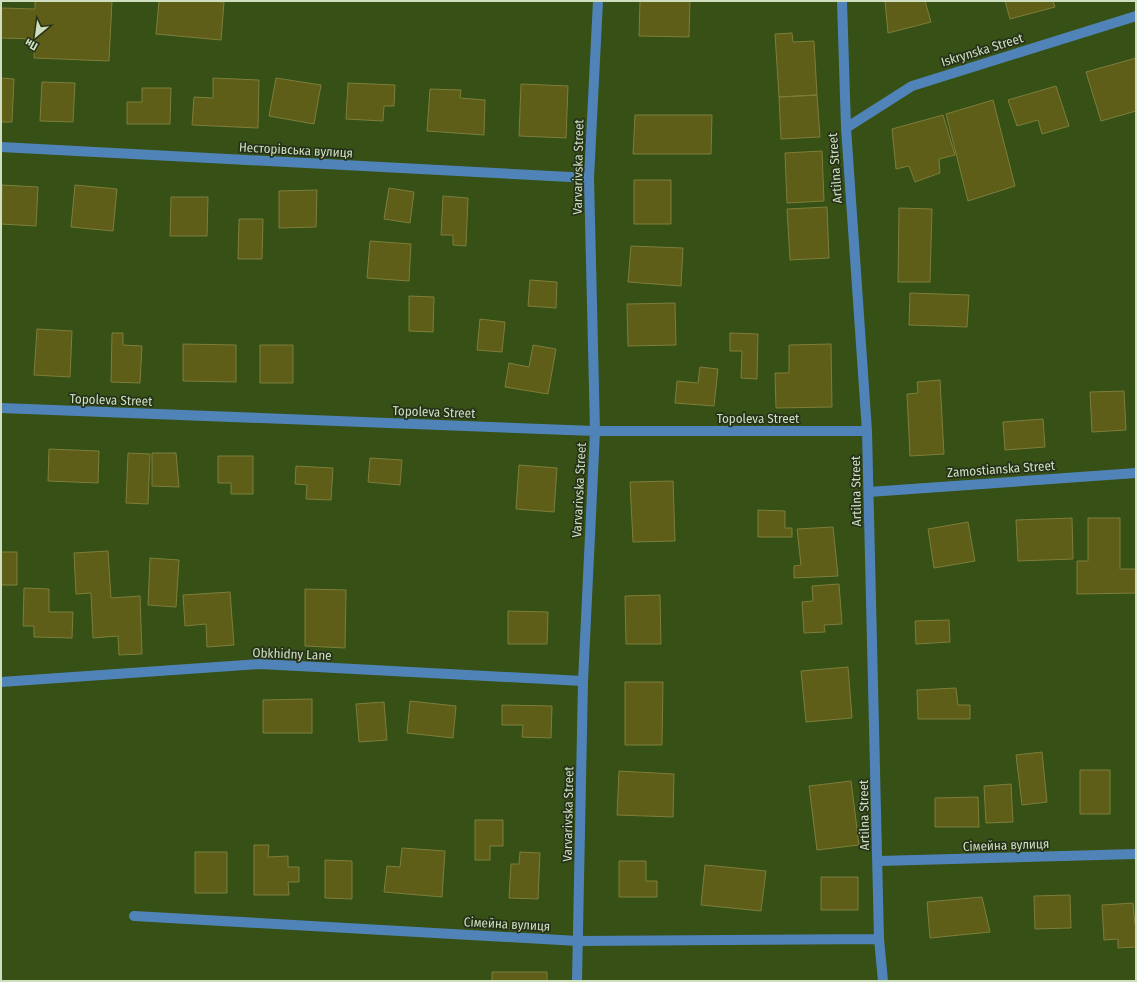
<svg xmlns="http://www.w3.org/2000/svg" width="1137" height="982" viewBox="0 0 1137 982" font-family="'Fira Sans Condensed',sans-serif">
<rect width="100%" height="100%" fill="#365015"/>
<path fill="#5e5e18" stroke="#7d7e3b" d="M 35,1 L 112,1 L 109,61 L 34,58 L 35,39 L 1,38 L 1,8 L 35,9 Z
M 159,1 L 210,1 L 224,2 L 221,40 L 156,34 Z
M 640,1 L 690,1 L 689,37 L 639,36 Z
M 885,1 L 925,1 L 931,22 L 888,33 Z
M 1005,1 L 1053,1 L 1055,7 L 1010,19 Z
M 792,33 L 793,42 L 814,41 L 817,95 L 779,97 L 775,34 Z
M 1136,58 L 1136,111 L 1101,121 L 1086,72 Z
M 1,78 L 14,79 L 12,122 L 1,122 Z
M 213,78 L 259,80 L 258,128 L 192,125 L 194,97 L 213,98 Z
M 276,78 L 321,85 L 314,124 L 269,116 Z
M 42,82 L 75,83 L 73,122 L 40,121 Z
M 348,83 L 395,85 L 394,106 L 384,106 L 383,121 L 346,119 Z
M 521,84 L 568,86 L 566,138 L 519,136 Z
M 1056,86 L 1069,126 L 1042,134 L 1038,120 L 1017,126 L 1008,100 Z
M 142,88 L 171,88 L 170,124 L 127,124 L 127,102 L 142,102 Z
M 430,89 L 461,90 L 460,98 L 485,100 L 484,135 L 427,131 Z
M 817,95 L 820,137 L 781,139 L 779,97 Z
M 993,100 L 1015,186 L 968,201 L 946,114 Z
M 635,115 L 712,115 L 711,154 L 633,154 Z
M 943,115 L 955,155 L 939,159 L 940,173 L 915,182 L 909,166 L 896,169 L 892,129 Z
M 822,151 L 824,201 L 787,203 L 785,153 Z
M 634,180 L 671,180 L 671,224 L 634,224 Z
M 2,185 L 38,187 L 36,226 L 1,224 Z
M 75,185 L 117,189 L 113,231 L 71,227 Z
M 389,188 L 414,192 L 410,223 L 384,219 Z
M 317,190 L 316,227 L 279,228 L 279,191 Z
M 443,196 L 468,198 L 466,246 L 453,245 L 453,235 L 441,235 Z
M 171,197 L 208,197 L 207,236 L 170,236 Z
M 827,207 L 829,258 L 790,260 L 787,209 Z
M 899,208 L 932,209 L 930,282 L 898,282 Z
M 239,219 L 263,219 L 262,259 L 238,259 Z
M 370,241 L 411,244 L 409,281 L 367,278 Z
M 631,246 L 683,248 L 681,286 L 628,282 Z
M 530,280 L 557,282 L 556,308 L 528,306 Z
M 910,293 L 969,295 L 967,327 L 909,325 Z
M 409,296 L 434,297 L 433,332 L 409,331 Z
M 675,303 L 676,345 L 628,346 L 627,304 Z
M 480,319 L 505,322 L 502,352 L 477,350 Z
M 37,329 L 72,331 L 70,377 L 34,375 Z
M 112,333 L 123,333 L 123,345 L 142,346 L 140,383 L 111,382 Z
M 730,333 L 758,334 L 757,379 L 741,378 L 742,351 L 730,351 Z
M 183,344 L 236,345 L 236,382 L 183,381 Z
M 831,344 L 832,407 L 776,408 L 775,373 L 789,373 L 789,345 Z
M 260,345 L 293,345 L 293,383 L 260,383 Z
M 533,345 L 556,349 L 548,394 L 505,387 L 509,363 L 529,367 Z
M 700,367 L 718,369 L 714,406 L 675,403 L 677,381 L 698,383 Z
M 940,380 L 944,454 L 910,456 L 907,394 L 918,393 L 917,382 Z
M 1124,391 L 1126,430 L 1092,432 L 1090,392 Z
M 1043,419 L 1045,447 L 1005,450 L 1003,422 Z
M 49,449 L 99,451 L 98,483 L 48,481 Z
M 128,453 L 150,454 L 148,504 L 126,503 Z
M 152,453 L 176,453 L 179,487 L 152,486 Z
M 218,456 L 253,456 L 253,494 L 231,494 L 231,483 L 218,483 Z
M 370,458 L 402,460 L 400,485 L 368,482 Z
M 519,465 L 557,468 L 554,512 L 516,509 Z
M 296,466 L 333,468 L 331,500 L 306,499 L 307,485 L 295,484 Z
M 673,481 L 675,541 L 633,542 L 630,482 Z
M 758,510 L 785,511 L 785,528 L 792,528 L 792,537 L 758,537 Z
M 1072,518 L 1073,559 L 1018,561 L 1016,520 Z
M 1088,518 L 1120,518 L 1120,569 L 1136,569 L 1136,593 L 1077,594 L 1077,561 L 1088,561 Z
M 968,522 L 975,561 L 934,568 L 928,529 Z
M 833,527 L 838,576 L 794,578 L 794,566 L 801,565 L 797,529 Z
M 108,551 L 111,598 L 140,596 L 142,654 L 119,655 L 118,636 L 93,638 L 91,593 L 76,594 L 74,553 Z
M 1,552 L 17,552 L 17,585 L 1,585 Z
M 150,558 L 179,560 L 176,607 L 148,605 Z
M 839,584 L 842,624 L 824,625 L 825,632 L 804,633 L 802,602 L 813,601 L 812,586 Z
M 24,588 L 49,589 L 49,612 L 73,612 L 72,638 L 34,637 L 34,626 L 23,626 Z
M 305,589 L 346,590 L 345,648 L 305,646 Z
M 230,592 L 234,645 L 207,647 L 206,624 L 185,626 L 183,595 Z
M 660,595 L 661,644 L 626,644 L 625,596 Z
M 508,611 L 548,612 L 547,644 L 508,644 Z
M 949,620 L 950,642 L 916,644 L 915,621 Z
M 848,667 L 852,718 L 806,722 L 801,671 Z
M 625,682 L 663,682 L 662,745 L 625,745 Z
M 956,688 L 958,705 L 970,705 L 970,719 L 918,719 L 917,690 Z
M 312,699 L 312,733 L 263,733 L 263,700 Z
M 410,701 L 456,706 L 453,738 L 407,733 Z
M 384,702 L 387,740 L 359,742 L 356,704 Z
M 502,705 L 552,706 L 551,738 L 522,737 L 523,725 L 502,725 Z
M 1042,752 L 1047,802 L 1022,805 L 1016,755 Z
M 1080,770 L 1110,770 L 1110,814 L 1080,814 Z
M 619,771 L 674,774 L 673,817 L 617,815 Z
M 851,781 L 859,845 L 817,850 L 809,786 Z
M 1011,784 L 1013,822 L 986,823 L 984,786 Z
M 978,797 L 979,827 L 935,827 L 935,798 Z
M 475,820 L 503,820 L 503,846 L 490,846 L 490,860 L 475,860 Z
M 254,845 L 269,845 L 268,857 L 288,856 L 288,867 L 299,867 L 299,882 L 288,882 L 289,895 L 254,895 Z
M 402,848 L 445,851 L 442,897 L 384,892 L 387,866 L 400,867 Z
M 195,852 L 227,852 L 227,893 L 195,893 Z
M 520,852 L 540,853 L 538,899 L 509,898 L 511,864 L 519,864 Z
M 325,860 L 352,861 L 352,899 L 325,898 Z
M 619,861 L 646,861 L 646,881 L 657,881 L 657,897 L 619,897 Z
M 705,865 L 766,871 L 761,911 L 701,905 Z
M 821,877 L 858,877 L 858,910 L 821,910 Z
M 1070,895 L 1071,928 L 1035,929 L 1034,896 Z
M 982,897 L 990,932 L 930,938 L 927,902 Z
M 1133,903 L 1135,925 L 1136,925 L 1136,947 L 1118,948 L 1118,939 L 1104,940 L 1102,905 Z
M 492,972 L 547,972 L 547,981 L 492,981 Z"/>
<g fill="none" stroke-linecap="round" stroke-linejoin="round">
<path stroke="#5084b8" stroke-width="10" d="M 842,1 L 846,128 L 867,431 L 879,939 L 883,981
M 846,128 L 912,86 L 1136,16
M 1,147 L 589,178
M 1,408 L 595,431 L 867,431
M 869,492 L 1136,473
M 1,682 L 260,664 L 583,681
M 878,861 L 1136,854
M 134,916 L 578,941 L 879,939
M 577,981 L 583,681 L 595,431 L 589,178 L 598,1"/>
</g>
<g text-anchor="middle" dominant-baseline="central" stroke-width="3.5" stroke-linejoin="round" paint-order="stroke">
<g font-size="13" fill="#cedebf" stroke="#263219">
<text transform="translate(982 50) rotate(-17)">Iskrynska Street</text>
<text transform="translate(296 150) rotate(3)">Несторівська вулиця</text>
<text transform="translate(578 167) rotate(-89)">Varvarivska Street</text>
<text transform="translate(835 168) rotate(-94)">Artilna Street</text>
<text transform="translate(111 400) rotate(2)">Topoleva Street</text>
<text transform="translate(434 412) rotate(2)">Topoleva Street</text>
<text x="758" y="418">Topoleva Street</text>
<text transform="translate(1001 469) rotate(-4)">Zamostianska Street</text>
<text transform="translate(579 490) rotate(-87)">Varvarivska Street</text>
<text transform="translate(856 491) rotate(-91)">Artilna Street</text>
<text transform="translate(292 654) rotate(2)">Obkhidny Lane</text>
<text transform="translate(568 814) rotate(-89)">Varvarivska Street</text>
<text transform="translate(864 815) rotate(-91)">Artilna Street</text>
<text transform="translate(1006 845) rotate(-2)">Сімейна вулиця</text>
<text transform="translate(507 924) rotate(3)">Сімейна вулиця</text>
</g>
</g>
<rect width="1137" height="982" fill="none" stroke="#cedebf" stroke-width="4"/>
<g transform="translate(36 36) rotate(209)" stroke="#263219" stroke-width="3" paint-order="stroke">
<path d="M0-3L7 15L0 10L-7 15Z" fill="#cedebf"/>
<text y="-6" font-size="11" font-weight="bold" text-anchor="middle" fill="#cedebf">Пн</text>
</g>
</svg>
